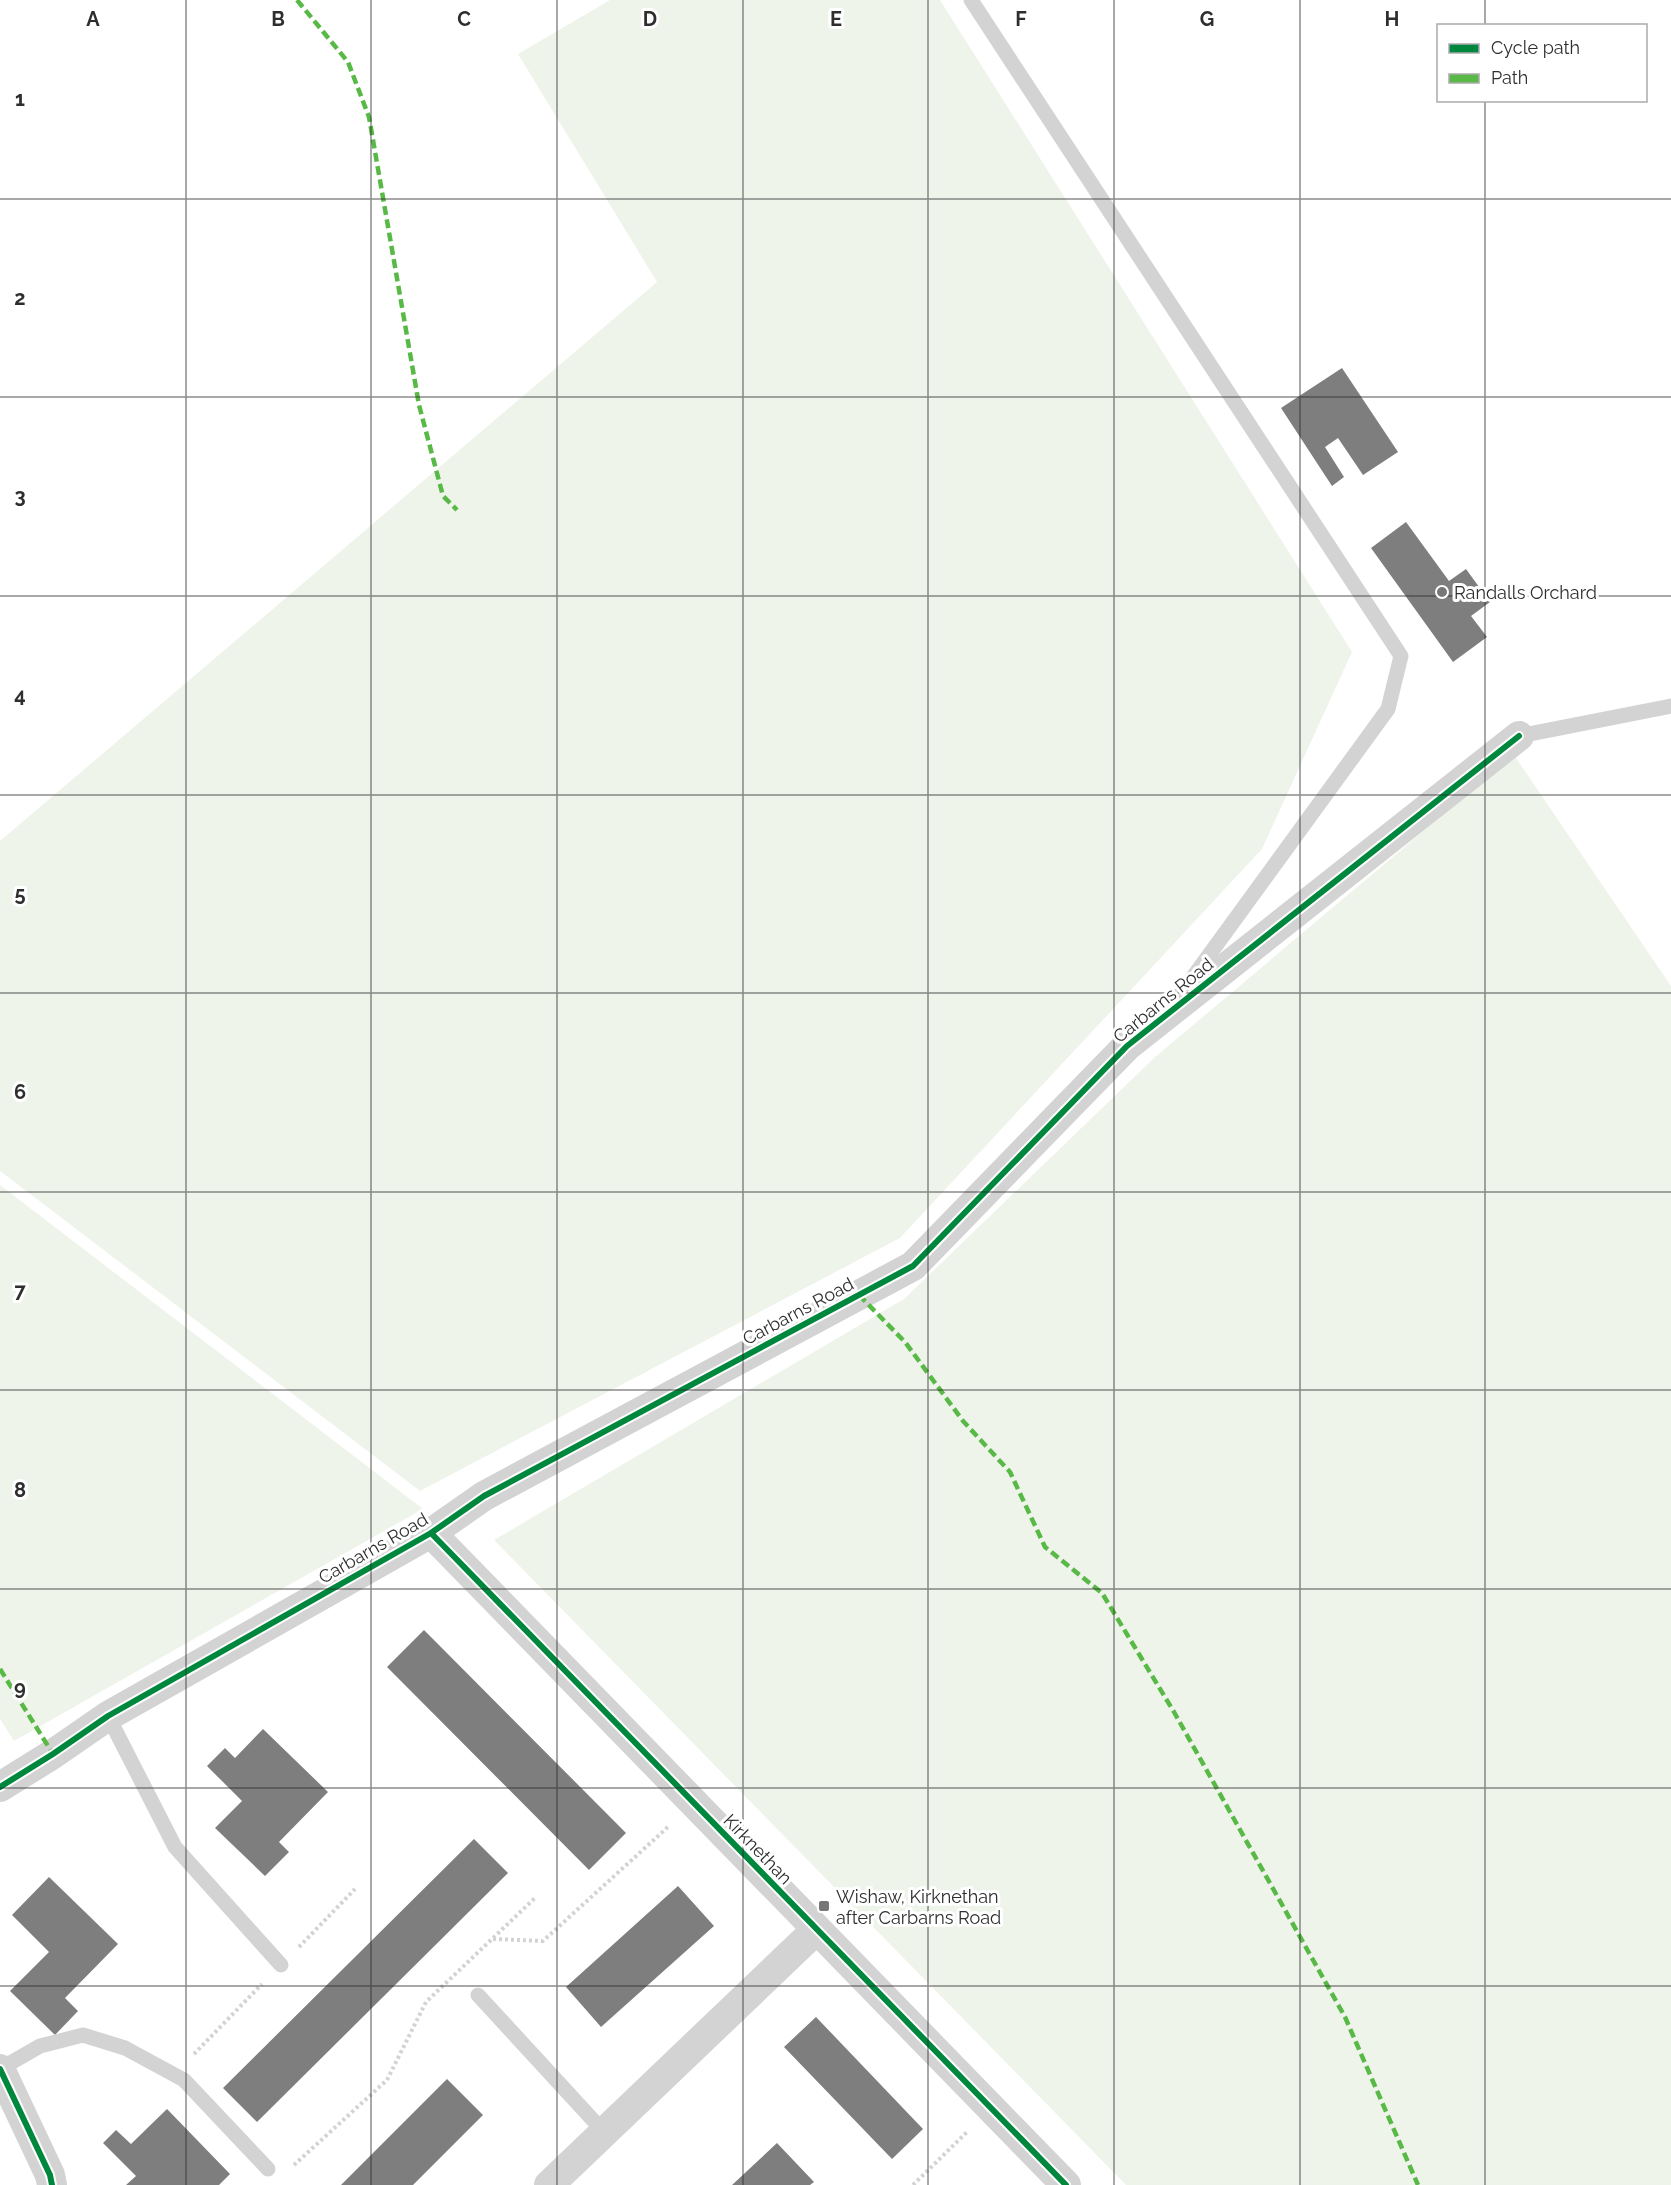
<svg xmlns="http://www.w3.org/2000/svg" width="1671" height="2185" viewBox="0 0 1671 2185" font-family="Raleway,sans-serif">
<rect width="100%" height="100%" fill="#fff"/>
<path fill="#eff4eb" d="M 610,0 L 940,0 L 1352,652 L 1262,849 L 900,1238 L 420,1491 L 0,1171 L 0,841 L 657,282 L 518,54 Z
M 1514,755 L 1671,986 L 1671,2185 L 1126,2185 L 494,1540 L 904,1299 L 1154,1058 Z
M 0,1185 L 423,1509 L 14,1741 L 0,1719 Z"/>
<path fill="#7e7e7e" d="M 1342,368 L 1398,452 L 1363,475 L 1338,438 L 1325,447 L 1344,477 L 1332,486 L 1281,408 Z
M 1406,522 L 1449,581 L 1466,569 L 1490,602 L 1471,616 L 1487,637 L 1453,662 L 1371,548 Z
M 424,1630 L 626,1833 L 589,1870 L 387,1667 Z
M 263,1729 L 328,1792 L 279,1842 L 289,1852 L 265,1876 L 215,1828 L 242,1801 L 207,1766 L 225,1748 L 235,1758 Z
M 474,1839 L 508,1873 L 257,2122 L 223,2088 Z
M 49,1877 L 118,1944 L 65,1998 L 78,2011 L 55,2035 L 10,1991 L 49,1952 L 12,1915 Z
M 678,1886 L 714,1926 L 601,2027 L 566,1987 Z
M 816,2017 L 923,2129 L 892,2159 L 784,2047 Z
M 447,2079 L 483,2115 L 413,2185 L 341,2185 Z
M 167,2109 L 230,2174 L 219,2185 L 126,2185 L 136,2176 L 103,2143 L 116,2130 L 131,2144 Z
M 777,2143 L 814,2182 L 810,2185 L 732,2185 Z"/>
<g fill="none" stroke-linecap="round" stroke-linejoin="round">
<path stroke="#d3d3d3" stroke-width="4" stroke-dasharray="3 3" stroke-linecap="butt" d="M 493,1939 L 543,1941 L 669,1826
M 299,1947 L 355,1889
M 194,2054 L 262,1984
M 294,2165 L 387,2080 L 426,2002 L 536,1897
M 913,2185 L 968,2131"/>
<path stroke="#d3d3d3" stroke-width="15" d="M 971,0 L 1401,656 L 1388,709 L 1185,988
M 1519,736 L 1671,706
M 108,1716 L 175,1847 L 281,1965
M 478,1995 L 604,2132
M 0,2069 L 40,2046 L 83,2035 L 125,2048 L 184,2080 L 268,2169"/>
<path stroke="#d3d3d3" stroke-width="30" d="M 431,1533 L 1066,2185
M 0,1787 L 53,1754 L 108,1716 L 431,1533 L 484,1496 L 913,1266 L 1127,1046 L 1519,736
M 0,2069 L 50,2175 L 52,2185
M 549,2185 L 816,1930"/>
<path stroke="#58b947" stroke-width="4.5" stroke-dasharray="9 4.5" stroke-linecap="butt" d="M 297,0 L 348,62 L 369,117 L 419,405 L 443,496 L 457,510
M 859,1295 L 905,1342 L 963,1421 L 1010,1472 L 1045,1547 L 1102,1593 L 1174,1712 L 1345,2017 L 1418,2185
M 0,1669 L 53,1754"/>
<defs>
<path id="cycleway" d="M 431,1533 L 1066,2185
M 0,1787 L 53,1754 L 108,1716 L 431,1533 L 484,1496 L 913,1266 L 1127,1046 L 1519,736
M 0,2069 L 50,2175 L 52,2185"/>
</defs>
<use href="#cycleway" stroke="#fff" stroke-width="10"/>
<use href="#cycleway" stroke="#00873e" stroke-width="6"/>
</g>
<path fill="none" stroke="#2e2e2e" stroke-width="1.5" stroke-opacity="0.55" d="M 186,0 L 186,2185M 371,0 L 371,2185M 557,0 L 557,2185M 743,0 L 743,2185M 928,0 L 928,2185M 1114,0 L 1114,2185M 1300,0 L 1300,2185M 1485,0 L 1485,26M 1485,100 L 1485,2185M 0,199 L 1671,199M 0,397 L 1671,397M 0,596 L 1671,596M 0,795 L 1671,795M 0,993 L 1671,993M 0,1192 L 1671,1192M 0,1390 L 1671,1390M 0,1589 L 1671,1589M 0,1788 L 1671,1788M 0,1986 L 1671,1986"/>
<g fill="#777" stroke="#fff" stroke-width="2">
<circle cx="1442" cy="592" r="6"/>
<rect x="818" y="1900" width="12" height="12" rx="3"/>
</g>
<g text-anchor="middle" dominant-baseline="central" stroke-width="6" stroke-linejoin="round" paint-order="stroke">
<g font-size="18" fill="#2e2e2e" stroke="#fff" text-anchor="start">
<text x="1454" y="592">Randalls Orchard</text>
<text x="836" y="1896">Wishaw, Kirknethan<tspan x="836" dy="21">after Carbarns Road</tspan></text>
</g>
<g font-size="18" fill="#2e2e2e" stroke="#fff">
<text transform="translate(1163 1000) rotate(-39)">Carbarns Road</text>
<text transform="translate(798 1311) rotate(-28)">Carbarns Road</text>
<text transform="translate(373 1548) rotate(-30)">Carbarns Road</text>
<text transform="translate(758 1849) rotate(46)">Kirknethan</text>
</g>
</g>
<g font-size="20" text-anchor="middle" font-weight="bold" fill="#2e2e2e" stroke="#fff" stroke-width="6" stroke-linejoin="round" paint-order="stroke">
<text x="93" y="26">A</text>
<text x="278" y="26">B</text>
<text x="464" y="26">C</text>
<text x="650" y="26">D</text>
<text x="836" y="26">E</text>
<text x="1021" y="26">F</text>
<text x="1207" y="26">G</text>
<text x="1392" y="26">H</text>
<text x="20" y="106">1</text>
<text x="20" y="305">2</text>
<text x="20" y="503">3</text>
<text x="20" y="702">4</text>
<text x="20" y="901">5</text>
<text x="20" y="1099">6</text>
<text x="20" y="1298">7</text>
<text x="20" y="1497">8</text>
<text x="20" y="1695">9</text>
</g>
<rect x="1437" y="24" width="210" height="78" fill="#ffffff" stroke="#ababab" stroke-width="1.5"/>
<rect x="1449" y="44" width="30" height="9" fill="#00873e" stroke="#ababab" stroke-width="1.5"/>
<text x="1491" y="54" font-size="18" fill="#2e2e2e">Cycle path</text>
<rect x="1449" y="74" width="30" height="9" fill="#58b947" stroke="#ababab" stroke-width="1.5"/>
<text x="1491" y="84" font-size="18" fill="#2e2e2e">Path</text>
</svg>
